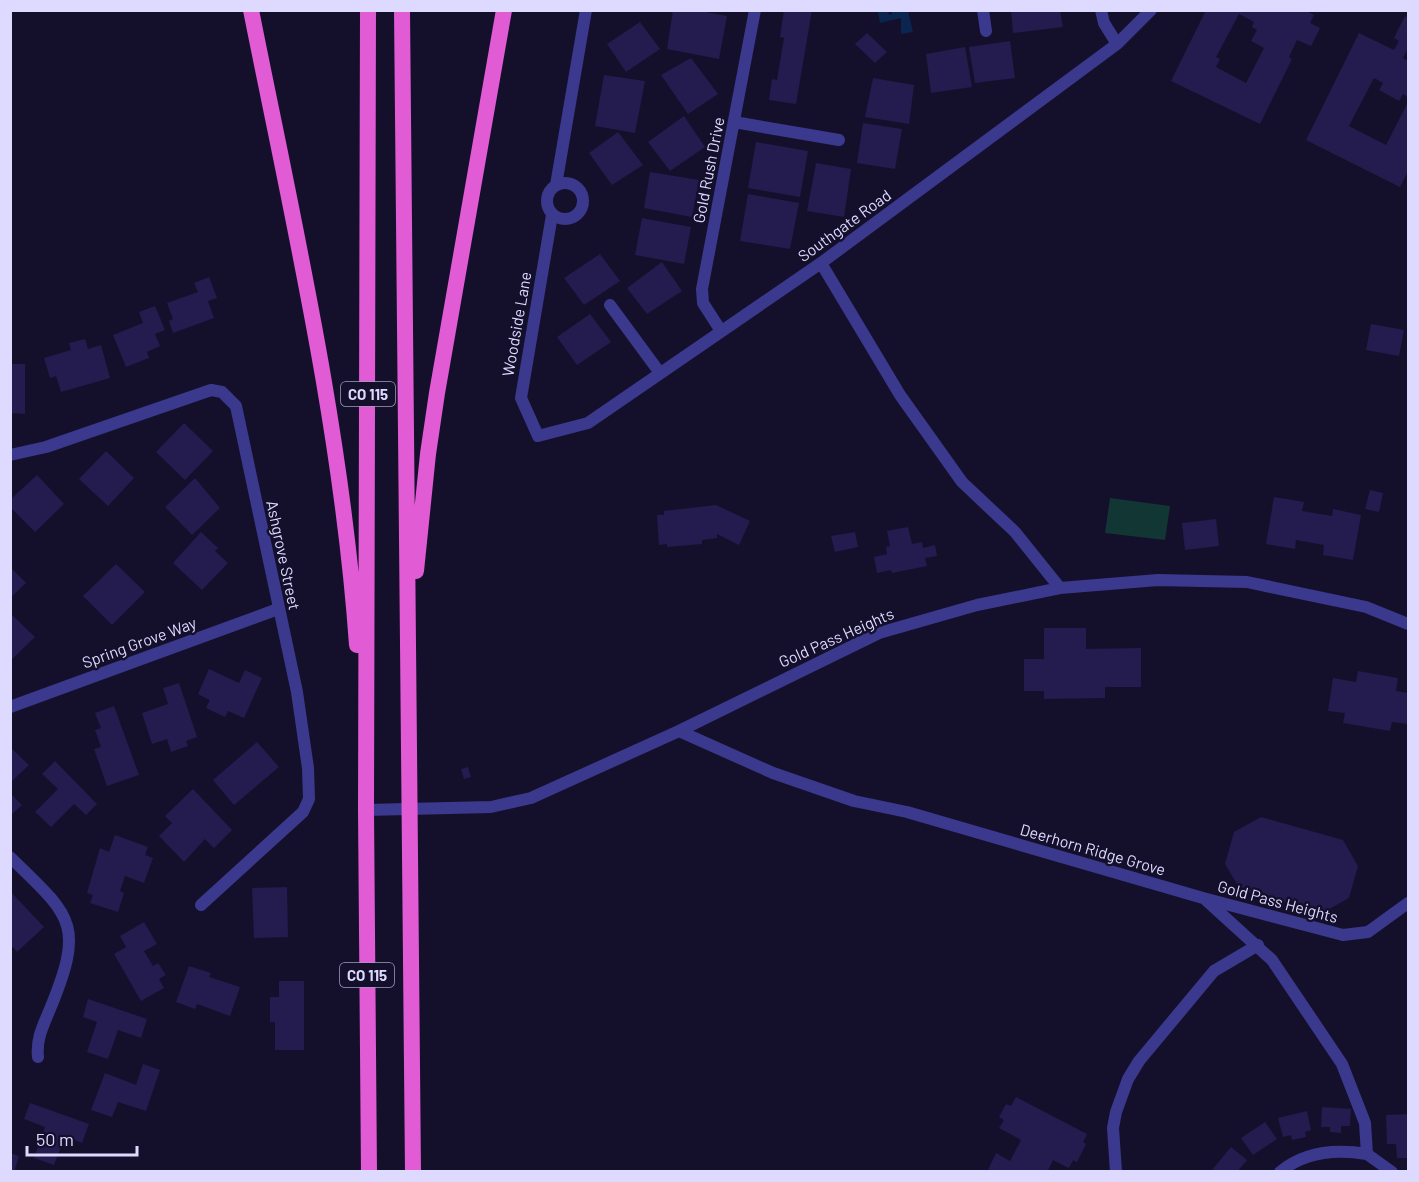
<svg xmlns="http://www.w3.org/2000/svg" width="1419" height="1182" viewBox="0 0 1419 1182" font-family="Barlow,sans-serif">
<rect width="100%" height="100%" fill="#14102c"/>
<path fill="#123634" d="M 1110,498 L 1170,506 L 1165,540 L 1105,533 Z"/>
<path fill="#0a2550" d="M 878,11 L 888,11 L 889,15 L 892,14 L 892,11 L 908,11 L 913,32 L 901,34 L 901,18 L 880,23 Z"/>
<path fill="#241b4e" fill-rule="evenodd" d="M 673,10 L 695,10 L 727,16 L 719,59 L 667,49 Z
M 784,10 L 812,10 L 796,104 L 769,100 L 772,79 L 777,80 L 784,38 L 780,37 Z
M 1011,10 L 1060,10 L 1063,27 L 1013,33 Z
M 1206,10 L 1305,10 L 1314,15 L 1310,23 L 1320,28 L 1311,46 L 1297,40 L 1289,57 L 1292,59 L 1260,124 L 1171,81 ZM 1239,14 L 1254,22 L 1252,27 L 1257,30 L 1251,41 L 1264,48 L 1246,83 L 1216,67 L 1220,59 L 1216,57 Z
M 1405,16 L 1408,18 L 1408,48 L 1403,58 L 1408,61 L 1408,97 L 1403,94 L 1399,101 L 1379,90 L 1383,83 L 1374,78 L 1349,126 L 1386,145 L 1408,102 L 1408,171 L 1400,187 L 1306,140 L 1359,33 L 1394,50 L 1399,41 L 1394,38 Z
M 640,22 L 660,49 L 626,72 L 607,44 Z
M 867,33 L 887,52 L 875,63 L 855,44 Z
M 1010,41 L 1015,78 L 975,83 L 969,47 Z
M 965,47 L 972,87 L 931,93 L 926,54 Z
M 691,58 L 718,94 L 688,114 L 661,75 Z
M 604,75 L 645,81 L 635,133 L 595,126 Z
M 873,78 L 914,85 L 909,124 L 865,117 Z
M 684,116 L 705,147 L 670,171 L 648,142 Z
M 863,123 L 902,129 L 895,169 L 857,163 Z
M 618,132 L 643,165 L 612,185 L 589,153 Z
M 756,142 L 808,151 L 800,197 L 748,188 Z
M 816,163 L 851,169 L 844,217 L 807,211 Z
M 650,172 L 699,180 L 692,217 L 644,208 Z
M 748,194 L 799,203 L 790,249 L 740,241 Z
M 642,218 L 691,227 L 684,264 L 635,255 Z
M 600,254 L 620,281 L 584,305 L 564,278 Z
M 662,262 L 682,291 L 647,314 L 627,288 Z
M 209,277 L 217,298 L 208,301 L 214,318 L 173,333 L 169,321 L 173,319 L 167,303 L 198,292 L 194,283 Z
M 155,306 L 165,330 L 155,334 L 160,346 L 147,352 L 149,358 L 126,367 L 113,335 L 143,323 L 139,312 Z
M 590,314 L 611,342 L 577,365 L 557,337 Z
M 1371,324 L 1404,330 L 1399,356 L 1366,350 Z
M 85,339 L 88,349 L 101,345 L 110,378 L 61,392 L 56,376 L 50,378 L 44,358 L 71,350 L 69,343 Z
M 10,364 L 25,364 L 25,414 L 10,413 Z
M 184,423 L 213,451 L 185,480 L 156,452 Z
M 106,451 L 134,478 L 108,506 L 79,479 Z
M 37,475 L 64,504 L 35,532 L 10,507 L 10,500 Z
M 195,478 L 220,508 L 192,535 L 165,507 Z
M 1370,490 L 1383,493 L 1379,512 L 1365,509 Z
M 1274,497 L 1304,502 L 1302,511 L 1332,516 L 1333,509 L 1361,515 L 1353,560 L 1323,555 L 1324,545 L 1296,540 L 1295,549 L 1266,544 Z
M 716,505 L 750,521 L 739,545 L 717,534 L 717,538 L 702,540 L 702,544 L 667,547 L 667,544 L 659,545 L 657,515 L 664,515 L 664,511 Z
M 1216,519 L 1219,546 L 1185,550 L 1182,523 Z
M 908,527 L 912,544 L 922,542 L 923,548 L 935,545 L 937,556 L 925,558 L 927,566 L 892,573 L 891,570 L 877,573 L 874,557 L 887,554 L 886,547 L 890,546 L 887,531 Z
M 201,532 L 218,548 L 215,551 L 228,563 L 202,590 L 173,563 Z
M 855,532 L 858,547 L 835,552 L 831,536 Z
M 116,564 L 145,592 L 112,625 L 83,596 Z
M 10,567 L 26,583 L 10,598 Z
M 10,613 L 35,637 L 10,661 Z
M 1044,628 L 1086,628 L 1086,649 L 1141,648 L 1141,687 L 1105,687 L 1105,698 L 1044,699 L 1044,691 L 1024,691 L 1024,659 L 1044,659 Z
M 209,669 L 239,683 L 245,670 L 262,678 L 244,718 L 228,711 L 225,717 L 206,708 L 210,700 L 198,694 Z
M 1358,671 L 1398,678 L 1396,691 L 1408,693 L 1408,724 L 1392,722 L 1390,731 L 1343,723 L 1345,713 L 1328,711 L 1333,678 L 1356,682 Z
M 179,683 L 197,737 L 186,741 L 188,746 L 171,752 L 167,739 L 152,744 L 142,713 L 168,704 L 163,688 Z
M 114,706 L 139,775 L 107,786 L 94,749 L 101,747 L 95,730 L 101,728 L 95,713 Z
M 257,742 L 279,767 L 234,805 L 213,780 Z
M 10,747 L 29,765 L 10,783 Z
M 55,761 L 97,804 L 86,815 L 74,804 L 51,827 L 35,812 L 58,789 L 42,774 Z
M 468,767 L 471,777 L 464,779 L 461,769 Z
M 193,789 L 232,830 L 214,848 L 205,839 L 184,862 L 159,836 L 172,823 L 165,816 Z
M 10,793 L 22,805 L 10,816 Z
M 1261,817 L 1343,840 L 1358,866 L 1349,898 L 1322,913 L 1241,891 L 1225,864 L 1234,832 Z
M 115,835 L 148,847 L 145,855 L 153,858 L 144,883 L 125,876 L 120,891 L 124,893 L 118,912 L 90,903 L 93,895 L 87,893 L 100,848 L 109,852 Z
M 287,887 L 288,937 L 254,938 L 252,888 Z
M 10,891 L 44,927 L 17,952 L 13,947 L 10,949 Z
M 144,922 L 157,944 L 144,951 L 153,966 L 158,963 L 166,975 L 159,979 L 164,988 L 141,1001 L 114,954 L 126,947 L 120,936 Z
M 189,966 L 211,973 L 209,977 L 240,987 L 230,1016 L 197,1004 L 195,1009 L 176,1002 Z
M 279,981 L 304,981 L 304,1050 L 275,1050 L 275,1022 L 270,1022 L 270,997 L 279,997 Z
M 88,999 L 147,1019 L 141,1038 L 118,1030 L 108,1059 L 87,1052 L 97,1022 L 83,1017 Z
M 143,1064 L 160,1070 L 146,1111 L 118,1102 L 112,1117 L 91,1110 L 105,1073 L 136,1085 Z
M 1016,1097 L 1087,1134 L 1083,1142 L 1086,1144 L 1077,1162 L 1073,1160 L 1069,1168 L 1053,1160 L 1047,1172 L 987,1172 L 996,1153 L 1010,1161 L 1021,1140 L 999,1128 L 1004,1120 L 999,1117 L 1006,1104 L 1011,1106 Z
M 30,1103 L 89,1124 L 82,1143 L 65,1136 L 54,1165 L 34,1158 L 45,1127 L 24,1119 Z
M 1322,1107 L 1351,1109 L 1350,1126 L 1341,1126 L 1341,1133 L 1330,1132 L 1330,1127 L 1321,1127 Z
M 1307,1111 L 1311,1130 L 1305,1132 L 1306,1137 L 1292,1140 L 1291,1135 L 1283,1137 L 1278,1118 Z
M 1408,1114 L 1408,1158 L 1397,1158 L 1396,1144 L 1387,1144 L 1386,1115 Z
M 1265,1122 L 1277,1139 L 1253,1155 L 1241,1138 Z
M 1231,1147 L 1247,1160 L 1237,1172 L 1214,1172 L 1212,1170 Z
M 10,1153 L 19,1156 L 14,1172 L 10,1172 Z"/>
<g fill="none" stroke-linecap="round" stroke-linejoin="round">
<path stroke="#3b398d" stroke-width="12" d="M 983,10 L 986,31
M 1101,10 L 1104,23 L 1117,44
M 734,122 L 839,140
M547 201a18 18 0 1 1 36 0a18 18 0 1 1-36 0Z
M 556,185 L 586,10
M 552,215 L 521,398 L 538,436 L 588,423 L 821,263 L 1117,44 L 1151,10
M 821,263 L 900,395 L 962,482 L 1015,532 L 1060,588
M 610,305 L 660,373
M 721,331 L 703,303 L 702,289 L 755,10
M 10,455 L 46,447 L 211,390 L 222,392 L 236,406 L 297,692 L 308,768 L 309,799 L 303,812 L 201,905
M 10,707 L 278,609
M 679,731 L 773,773 L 854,801 L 907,812 L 1203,898 L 1343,935 L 1368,932 L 1408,903
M 366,810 L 491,807 L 531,798 L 679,731 L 879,633 L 977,605 L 1060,588 L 1158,580 L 1247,582 L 1366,607 L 1408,624
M 10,857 C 72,917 85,924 50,1009 C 43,1026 36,1039 38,1057
M 1206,900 L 1272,960 L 1342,1064 L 1365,1123 L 1367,1154 C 1337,1149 1305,1151 1280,1172
M 1367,1154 L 1392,1172
M 1116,1172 L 1113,1128 L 1116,1112 L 1128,1079 L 1139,1061 L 1214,971 L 1258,945"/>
<path stroke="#e05bd4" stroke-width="16" d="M 251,10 C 293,221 342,431 357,645
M 368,10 L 366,810 L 369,1172
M 402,10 L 413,1172
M 416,571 L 428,454 L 437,393 L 504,10"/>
</g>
<g text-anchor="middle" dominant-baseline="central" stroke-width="5" stroke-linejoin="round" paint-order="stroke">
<g fill="#14102c" stroke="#a19dc0" stroke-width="1.5">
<rect x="341" y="382" width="54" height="24" rx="4.5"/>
<rect x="340" y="963" width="54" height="24" rx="4.5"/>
</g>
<g font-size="15" font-weight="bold" fill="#dedaff">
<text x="368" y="394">CO 115</text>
<text x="367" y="975">CO 115</text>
</g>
<g font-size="16" fill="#dedaff" stroke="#14102c">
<text transform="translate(708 170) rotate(-79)">Gold Rush Drive</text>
<text transform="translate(844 225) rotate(-36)">Southgate Road</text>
<text transform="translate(516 324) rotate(-80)">Woodside Lane</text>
<text transform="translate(284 555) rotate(78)">Ashgrove Street</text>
<text transform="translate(836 637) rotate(-24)">Gold Pass Heights</text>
<text transform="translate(139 642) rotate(-20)">Spring Grove Way</text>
<text transform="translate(1093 849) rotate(16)">Deerhorn Ridge Grove</text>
<text transform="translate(1278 901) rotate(15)">Gold Pass Heights</text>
</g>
</g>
<rect width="1419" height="1182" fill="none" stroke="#dedaff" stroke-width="24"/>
<path d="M27 1146v9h110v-9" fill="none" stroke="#dedaff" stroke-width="3"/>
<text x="36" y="1146" font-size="18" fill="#dedaff" stroke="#14102c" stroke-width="4.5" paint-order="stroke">50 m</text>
</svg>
